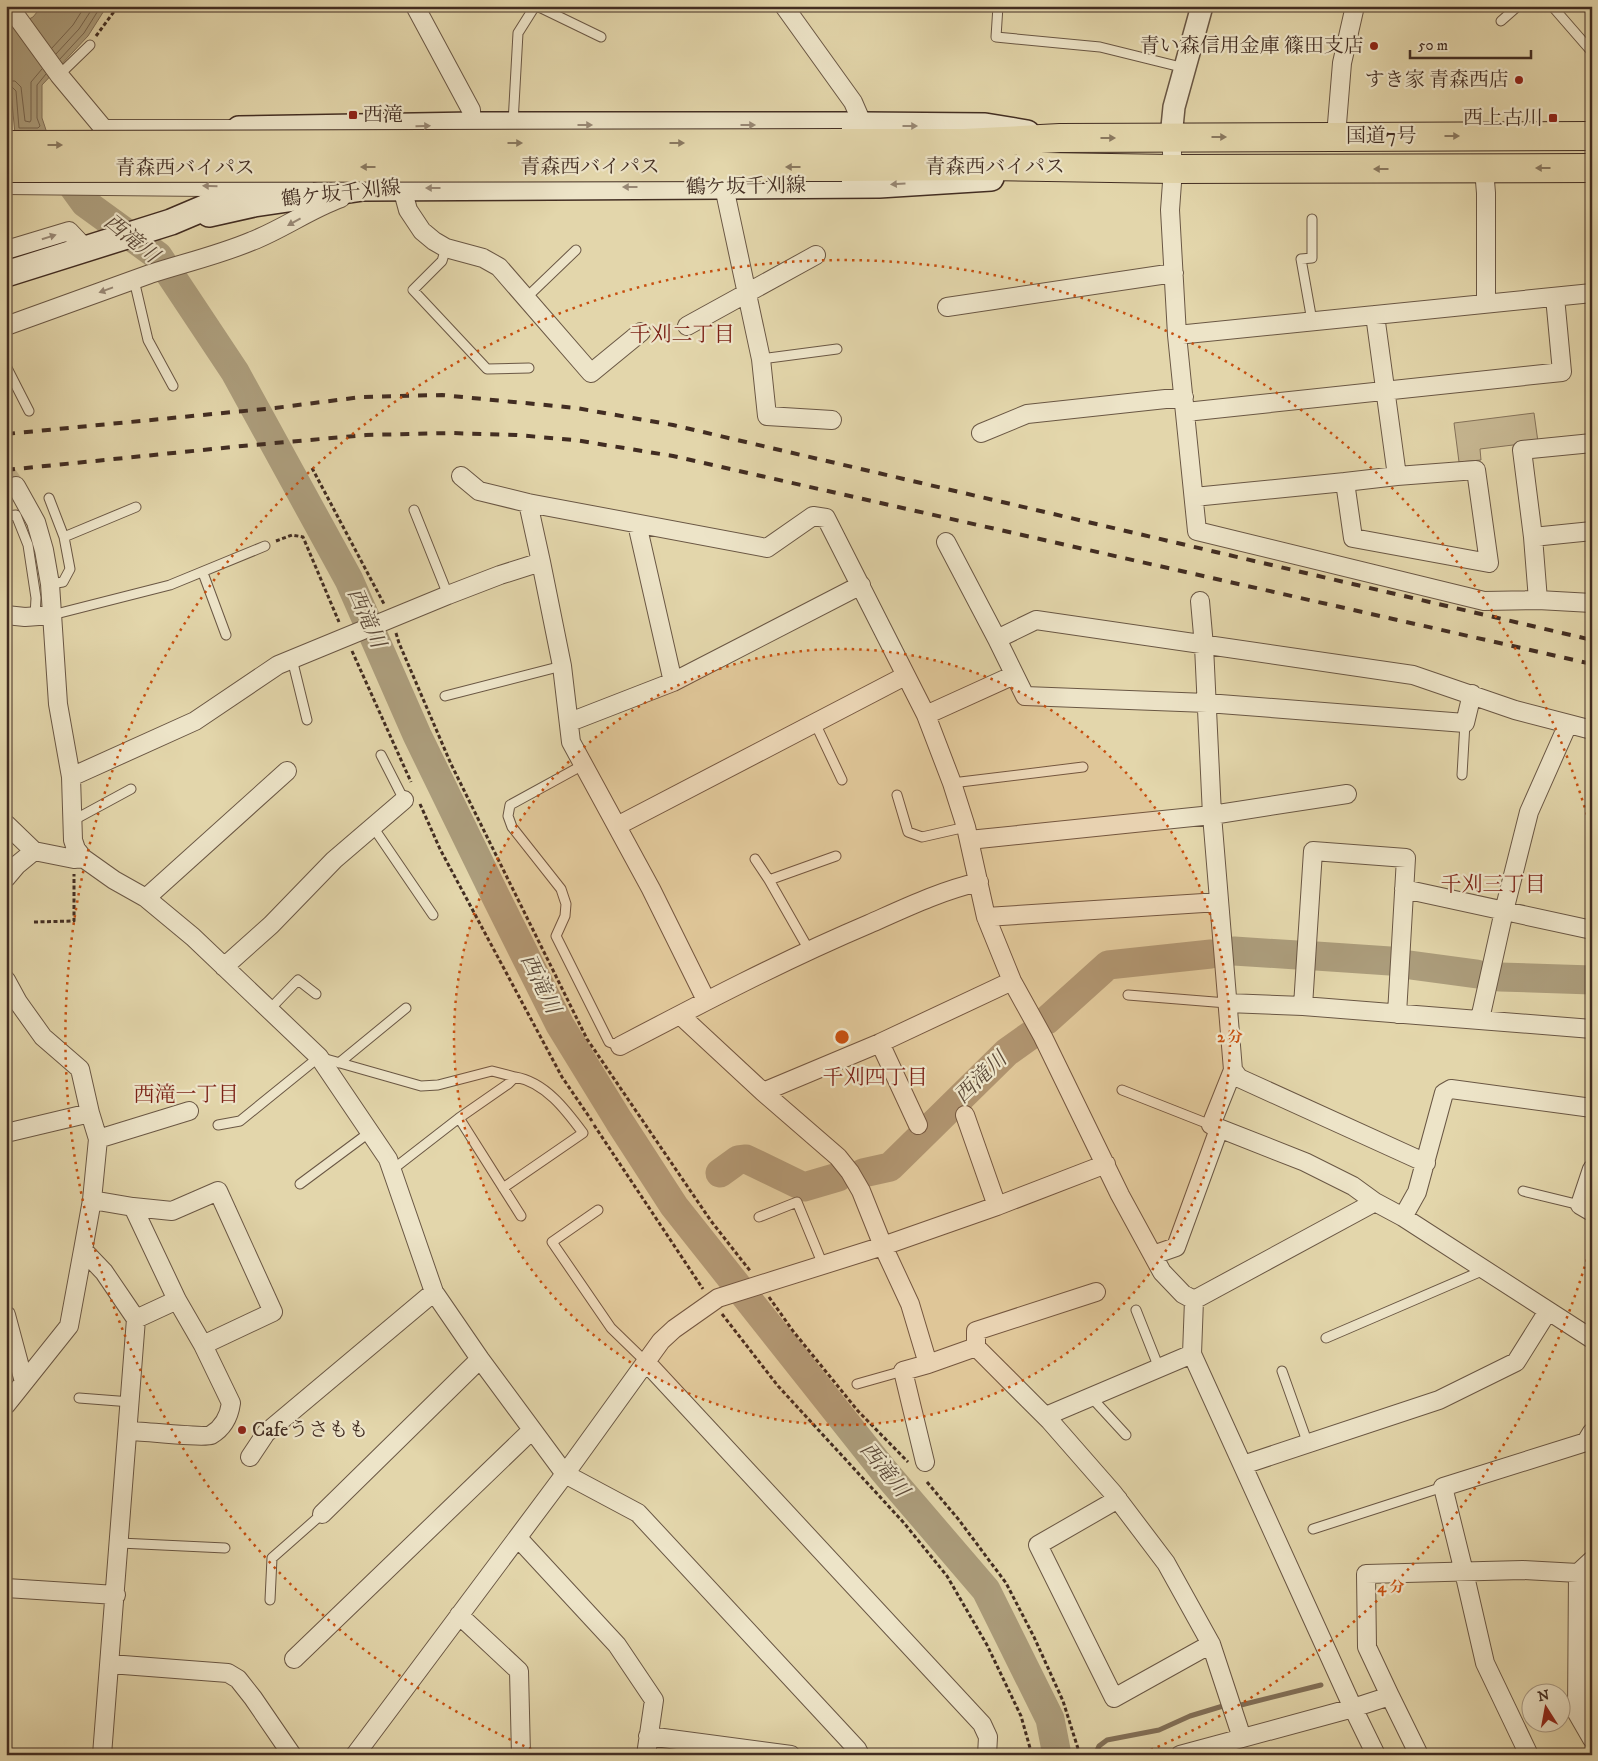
<svg xmlns="http://www.w3.org/2000/svg" width="1598" height="1761" viewBox="0 0 1598 1761" font-family="'IM FELL DW Pica','Noto Serif JP',serif">
<rect width="100%" height="100%" fill="#e3d6ab"/>
<filter id="stains"><feTurbulence type="fractalNoise" baseFrequency=".004" numOctaves="4"/><feColorMatrix values="0 0 0 0 .2 0 0 0 0 .09 0 0 0 0 .02 0 0 0 .5 -.17"/></filter>
<radialGradient id="worn" r=".72"><stop offset=".6" stop-color="#630" stop-opacity="0"/><stop offset="1" stop-color="#630" stop-opacity=".3"/></radialGradient>
<path fill="#c8b994" stroke="#85735b" d="M 1534,413 L 1538,442 L 1480,449 L 1481,460 L 1459,462 L 1454,423 Z"/>
<path fill="#ac9d7c" stroke="#827058" d="M 42,6 L 107,6 L 88,36 L 42,85 L 42,118 L 47,133 L 15,134 L 11,92 L 6,93 L 6,31 L 33,17 Z"/>
<g fill="none" stroke-linecap="round" stroke-linejoin="round">
<path stroke="#77654f" stroke-width="1" d="M 52,48 L 73,25 L 85,6
M 56,54 L 79,29 L 94,6
M 60,59 L 84,33 L 101,6
M 6,81 L 15,81 L 21,87 L 25,121 L 30,122 L 31,120 L 31,82 L 42,69
M 6,88 L 12,87 L 16,91 L 19,128 L 38,128 L 40,126 L 37,118 L 37,85 L 46,74"/>
<path stroke="#827058" stroke-width="5" d="M 1241,1705 L 1321,1685
M 1095,1755 L 1099,1746 L 1107,1740 L 1159,1730 L 1190,1716 L 1223,1706"/>
<path stroke="#ac9d7c" stroke-width="29" d="M 56,163 L 85,203 L 158,256 L 235,372 L 349,580 L 417,735 L 496,897 L 560,1025 L 619,1121 L 674,1206 L 884,1471 L 986,1590 L 1050,1719 L 1057,1755
M 1234,951 L 1297,955
M 1316,956 L 1390,961
M 1410,965 L 1477,974
M 1500,977 L 1592,980
M 1047,1020 L 1108,965 L 1211,954
M 720,1173 L 738,1160 L 746,1159 L 804,1187 L 838,1177
M 863,1173 L 890,1167 L 1007,1052 L 1031,1035"/>
<path stroke="#c3b490" stroke-width="18" stroke-dasharray="18 9" stroke-linecap="butt" d="M 6,472 L 16,486"/>
<defs>
<path id="service" d="M 537,6 L 601,37
M 998,6 L 996,37 L 1100,47 L 1185,68
M 1552,6 L 1592,52
M 1501,21 L 1518,6
M 59,75 L 90,45
M 513,123 L 518,33 L 535,6
M 446,248 L 442,261 L 413,290 L 487,369 L 529,368
M 134,280 L 148,340 L 173,386
M 526,298 L 576,250
M 1312,321 L 1301,259 L 1312,258 L 1312,219
M 761,359 L 837,349
M 6,366 L 29,411
M 49,498 L 64,537
M 414,510 L 448,595
M 6,516 L 16,515 L 28,545 L 36,598 L 35,616
M 203,573 L 226,635
M 50,584 L 63,582 L 70,569 L 64,537 L 136,507
M 52,615 L 170,585 L 265,546
M 292,659 L 307,720
M 445,696 L 562,666
M 815,723 L 842,780
M 381,755 L 404,800
M 583,765 L 510,805 L 508,816 L 512,827 L 561,889 L 566,904 L 565,916 L 556,936 L 609,1042 L 620,1046
M 1462,775 L 1465,723
M 952,783 L 1083,767
M 897,795 L 908,832 L 922,837 L 966,827
M 72,821 L 131,789
M 373,827 L 433,915
M 755,859 L 769,880 L 809,950
M 769,880 L 836,856
M 1128,995 L 1227,1003
M 269,1010 L 298,980 L 316,994
M 339,1063 L 406,1008
M 1122,1090 L 1211,1125
M 459,1118 L 521,1216
M 218,1125 L 240,1121 L 319,1057 L 421,1086 L 438,1085 L 492,1071 L 515,1077 L 508,1084 L 459,1118 L 392,1170
M 300,1184 L 370,1132
M 503,1188 L 583,1133 C 566,1110 545,1082 515,1077
M 1523,1191 L 1580,1205
M 598,1210 L 552,1242 L 611,1328 L 646,1362
M 759,1217 L 797,1202 L 823,1265
M 1136,1310 L 1159,1368
M 1326,1338 L 1484,1270
M 1282,1371 L 1308,1444
M 857,1384 L 903,1371
M 1091,1397 L 1126,1435
M 79,1398 L 131,1402
M 1313,1529 L 1443,1487
M 120,1543 L 225,1548
M 270,1600 L 272,1558 L 322,1514"/>
<path id="minor" d="M 9,6 L 59,75 L 104,129 L 239,129
M 415,6 L 471,110 L 472,137
M 784,6 L 853,102 L 863,125
M 1336,136 L 1342,63 L 1355,6
M 1171,137 L 1173,169 L 1170,210 L 1177,335 L 1197,531 L 1484,601 L 1538,600 L 1592,603
M 1484,169 L 1486,193 L 1486,303
M 6,185 L 306,188
M 724,187 L 761,359 L 767,416 L 832,420
M 402,188 L 408,210 L 422,231 L 434,241 L 446,248 L 483,258 L 499,267 L 591,373 L 641,332
M 6,250 L 69,231 L 86,249
M 947,307 L 1174,273
M 1375,315 L 1397,476 L 1476,470 L 1489,563 L 1353,538 L 1345,482 L 1397,476
M 6,326 C 54,309 102,291 150,274 C 184,263 219,255 252,241 C 283,229 310,209 341,198
M 687,326 L 816,255
M 1177,335 L 1592,293
M 1186,412 L 1562,372 L 1555,297
M 981,433 L 1027,414 L 1184,397
M 461,476 L 479,491 L 528,503 L 767,548 L 813,516 L 826,518 L 926,715 L 952,783 L 966,827 L 986,917 L 1012,981 L 1043,1037 L 1120,1195 L 1162,1272 L 1183,1294 L 1194,1300
M 16,486 L 36,522 L 44,550 L 50,584 L 58,704 L 71,777 L 73,840 L 76,849 L 83,858 L 114,880 L 146,898 L 193,937 L 319,1057 L 388,1159 L 434,1292 L 480,1359 L 565,1474 L 638,1513 L 857,1749 L 860,1755
M 1194,497 L 1345,482
M 528,503 L 541,562 L 562,666 L 571,742 L 651,889 L 706,1000
M 637,524 L 673,682
M 1533,537 L 1592,531
M 946,542 L 997,639 L 1025,696 L 1207,703 L 1465,723 L 1472,694
M 1538,600 L 1533,537 L 1522,450 L 1592,443
M 1200,601 L 1204,646 L 1212,815 L 1233,1070 L 1211,1125 L 1305,1162 L 1353,1186 L 1375,1202 L 1403,1217 L 1592,1339
M 6,615 L 25,617 L 52,615
M 997,639 L 1036,620 L 1413,675 L 1515,710 L 1592,730
M 926,715 L 1014,675
M 570,722 L 673,682 L 861,585
M 71,777 L 195,721 L 278,665 L 448,595 L 500,575 L 541,562
M 6,824 L 34,851
M 617,826 L 905,676
M 969,840 L 1212,815 L 1347,794
M 6,878 L 17,865 L 34,851 L 74,859 L 83,858
M 1404,889 L 1592,930
M 146,898 L 287,771
M 986,917 L 1219,902
M 224,967 L 271,925 L 334,860 L 404,800
M 6,980 L 18,1002 L 43,1037 L 80,1069 L 90,1113 L 98,1139 L 92,1200 L 83,1250 L 104,1272 L 136,1319 L 102,1755
M 1227,1003 L 1303,1006 L 1592,1029
M 1303,1006 L 1313,851 L 1406,858 L 1397,1014
M 680,1015 L 763,1092 L 838,1157 L 850,1172 L 861,1191 L 883,1246 L 910,1304 L 928,1364 L 976,1347 L 1050,1421 L 1113,1493 L 1166,1563 L 1211,1644 L 1242,1738
M 1480,1019 L 1504,911 L 1529,812 L 1568,724
M 880,1043 L 918,1125
M 620,1046 C 702,1003 784,960 869,924 C 905,908 940,891 979,882
M 1233,1070 L 1239,1078 L 1426,1163
M 763,1092 L 880,1043 L 1012,981
M 965,1115 L 997,1206
M 6,1133 L 90,1113
M 98,1139 L 189,1111
M 1592,1169 L 1580,1205 L 1592,1212
M 92,1200 L 133,1207 L 177,1300 L 203,1345 L 231,1403 C 229,1417 223,1428 211,1435 C 204,1438 141,1431 129,1431
M 133,1207 L 172,1211 L 218,1191 L 273,1312 L 203,1345
M 1403,1217 L 1417,1192 L 1444,1093 L 1451,1089 L 1592,1108
M 1153,1255 L 1176,1247 L 1219,1129
M 1194,1300 L 1192,1354 L 1353,1708 L 1376,1755
M 1194,1300 L 1375,1202
M 6,1315 L 24,1382
M 136,1319 L 177,1300
M 976,1347 L 976,1331 L 1096,1292
M 646,1362 L 982,1724 L 988,1737 L 987,1755
M 6,1405 L 69,1326 L 83,1250
M 1046,1416 L 1192,1354
M 250,1457 L 266,1433 L 434,1292
M 925,1462 L 903,1371 L 928,1364
M 1243,1465 L 1439,1400 L 1516,1362 L 1548,1311
M 1118,1499 L 1038,1545 L 1114,1698 L 1211,1644
M 322,1514 L 480,1359
M 518,1538 L 617,1645 L 654,1700 L 646,1755
M 1592,1560 L 1578,1573 L 1577,1713 L 1592,1739
M 6,1588 L 116,1595
M 459,1615 L 519,1671 L 521,1755
M 294,1659 L 532,1430
M 110,1664 L 228,1673 L 238,1679 L 253,1698 L 292,1755
M 1390,1696 L 1419,1755
M 648,1736 L 791,1755
M 355,1755 L 565,1474 L 661,1341 L 674,1329 L 718,1298 L 883,1246 L 997,1206 L 1106,1164
M 1180,1755 L 1353,1708 L 1390,1696 L 1367,1647 L 1366,1574 L 1523,1570 L 1578,1573
M 1529,1755 L 1485,1663 L 1464,1572 L 1443,1487 L 1586,1442 L 1592,1432"/>
<path id="tertiary" d="M 1171,137 L 1174,107 L 1202,6"/>
<path id="secondary" d="M 209,214 L 254,204 L 363,188 L 879,185 L 991,178
M 6,274 L 171,222 L 223,200 L 239,187 L 239,129 L 473,125 L 863,125 L 985,126 L 1027,133"/>
<path id="trunk" d="M 842,143 L 964,143 L 1060,138 L 1592,136
M 842,167 L 986,166 L 1173,169 L 1592,168"/>
</defs>
<use href="#service" stroke="#6a5744" stroke-width="11"/>
<use href="#minor" stroke="#6a5744" stroke-width="20"/>
<use href="#tertiary" stroke="#6a5744" stroke-width="24"/>
<use href="#secondary" stroke="#422d22" stroke-width="28"/>
<use href="#trunk" stroke="#422d22" stroke-width="30"/>
<path stroke="#422d22" stroke-width="3" stroke-dasharray="4 2.5" stroke-linecap="butt" d="M 96,36 L 118,6
M 312,468 L 384,604
M 276,541 L 292,535 L 303,537 L 339,622
M 396,633 L 399,643 L 451,764 L 587,1039 L 711,1221 L 751,1272
M 352,651 L 411,782
M 420,804 L 440,849 L 562,1077 L 592,1121
M 34,922 L 74,921 L 74,874
M 594,1125 L 703,1289
M 769,1297 L 793,1331 L 858,1411 L 908,1462
M 722,1314 L 778,1386 L 904,1523 L 947,1576 L 987,1645 L 1021,1716 L 1032,1755
M 927,1482 L 959,1520 L 1006,1583 L 1034,1637 L 1063,1701 L 1080,1755"/>
<use href="#service" stroke="#ede4c8" stroke-width="9"/>
<use href="#minor" stroke="#ede4c8" stroke-width="18"/>
<use href="#tertiary" stroke="#ede4c8" stroke-width="21"/>
<use href="#secondary" stroke="#ede4c8" stroke-width="25"/>
<use href="#trunk" stroke="#e3d6ab" stroke-width="28"/>
<path stroke="#422d22" stroke-width="4" stroke-dasharray="9 9" stroke-linecap="butt" d="M 6,434 L 275,408 L 361,397 L 442,395 L 576,408 L 673,425 L 1592,640
M 6,470 L 242,446 L 366,435 L 451,433 L 516,435 L 575,440 L 673,456 L 1592,664"/>
<defs>
<path id="trunk-bridge" d="M 6,145 L 842,143
M 6,168 L 842,167"/>
</defs>
<use href="#trunk-bridge" stroke="#422d22" stroke-width="30" stroke-linecap="butt"/>
<use href="#trunk-bridge" stroke="#e3d6ab" stroke-width="28"/>
</g>
<defs><path id="oneway-solid" d="M-6-.8H1V-3.2L6.5 0L1 3.2V.8H-6Z" transform="scale(1.25)"/></defs>
<g fill="#988875">
<use href="#oneway-solid" transform="translate(585 125)"/>
<use href="#oneway-solid" transform="translate(748 125)"/>
<use href="#oneway-solid" transform="translate(423 126) rotate(-1)"/>
<use href="#oneway-solid" transform="translate(910 126)"/>
<use href="#oneway-solid" transform="translate(898 184) rotate(176)"/>
<use href="#oneway-solid" transform="translate(210 186) rotate(-179)"/>
<use href="#oneway-solid" transform="translate(630 187) rotate(180)"/>
<use href="#oneway-solid" transform="translate(433 188) rotate(-180)"/>
<use href="#oneway-solid" transform="translate(294 222) rotate(151)"/>
<use href="#oneway-solid" transform="translate(49 237) rotate(-17)"/>
<use href="#oneway-solid" transform="translate(106 290) rotate(160)"/>
</g>
<g fill="#8a7960">
<use href="#oneway-solid" transform="translate(1452 136)"/>
<use href="#oneway-solid" transform="translate(1219 137)"/>
<use href="#oneway-solid" transform="translate(1108 138)"/>
<use href="#oneway-solid" transform="translate(515 143)"/>
<use href="#oneway-solid" transform="translate(677 143)"/>
<use href="#oneway-solid" transform="translate(55 145)"/>
<use href="#oneway-solid" transform="translate(368 167) rotate(180)"/>
<use href="#oneway-solid" transform="translate(793 167) rotate(-180)"/>
<use href="#oneway-solid" transform="translate(1543 168) rotate(180)"/>
<use href="#oneway-solid" transform="translate(1381 169) rotate(180)"/>
</g>
<circle cx="842" cy="1037" r="388" fill="#c75010" fill-opacity=".12"/>
<g fill="none" stroke="#c75010" stroke-width="2.5" stroke-dasharray="2.5 5">
<circle cx="842" cy="1037" r="388"/>
<path d="M1591 1245A777 777 0 0 1 1146 1752M538 1752A777 777 0 1 1 1591 829"/>
</g>
<g fill="#8f2418" stroke="#ede4c8" stroke-width="2">
<circle cx="1374" cy="46" r="5"/>
<circle cx="1519" cy="80" r="5"/>
<rect x="348" y="110" width="10" height="10" rx="2.5"/>
<rect x="1548" y="113" width="10" height="10" rx="2.5"/>
<circle cx="242" cy="1430" r="5"/>
</g>
<g text-anchor="middle" dominant-baseline="central" stroke-width="4.5" stroke-linejoin="round" paint-order="stroke">
<g font-size="20" fill="#422d22" stroke="#ede4c8" text-anchor="end">
<text x="1364" y="46">青い森信用金庫 篠田支店</text>
<text x="1509" y="80">すき家 青森西店</text>
<text x="363" y="115" text-anchor="start">西滝</text>
<text x="1543" y="118">西上古川</text>
<text x="252" y="1430" text-anchor="start">Cafeうさもも</text>
</g>
<g font-size="20" fill="#422d22" stroke="#ede4c8">
<text x="1381" y="136">国道7号</text>
<text x="590" y="167">青森西バイパス</text>
<text x="995" y="167">青森西バイパス</text>
<text x="185" y="168">青森西バイパス</text>
<text transform="translate(746 187) rotate(-1)">鶴ケ坂千刈線</text>
<text transform="translate(341 194) rotate(-6)">鶴ケ坂千刈線</text>
</g>
<g font-size="21" font-style="italic" fill="#5c4938" stroke="#ede4c8">
<text transform="translate(131 239) rotate(39)">西滝川</text>
<text transform="translate(366 618) rotate(66)">西滝川</text>
<text transform="translate(540 984) rotate(64)">西滝川</text>
<text transform="translate(981 1078) rotate(-44)">西滝川</text>
<text transform="translate(884 1470) rotate(51)">西滝川</text>
</g>
<g font-size="21" fill="#7a1f14" stroke="#ede4c8">
<text x="682" y="335">千刈二丁目</text>
<text x="1493" y="885">千刈三丁目</text>
<text x="875" y="1078">千刈四丁目</text>
<text x="186" y="1095">西滝一丁目</text>
</g>
</g>
<circle cx="842" cy="1037" r="8" fill="#c75010" stroke="#ede4c8" stroke-width="2.5"/>
<g font-size="15" text-anchor="middle" font-weight="bold" fill="#c75010" stroke="#ede4c8" stroke-width="4.5" stroke-linejoin="round" paint-order="stroke">
<text x="1230" y="1042">2 分</text>
<text x="1391" y="1592">4 分</text>
</g>
<rect width="1598" height="1761" fill="none" stroke="#e3d6ab" stroke-width="25"/>
<rect x="8" y="8" width="1583" height="1746" fill="none" stroke="#422d22" stroke-width="2.5"/>
<rect x="12" y="12" width="1573" height="1736" fill="none" stroke="#422d22"/>
<g transform="translate(1546 1708) rotate(349)"><circle r="24" fill="#ede4c8" stroke="#a99b86"/>
<path d="M0-4L9 19L0 12L-9 19Z" fill="#8f2418"/>
<text y="-8" font-size="14" font-weight="bold" text-anchor="middle" fill="#422d22">N</text>
</g>
<path d="M1410 50v8h121v-8" fill="none" stroke="#422d22" stroke-width="2.5"/>
<text x="1418" y="50" font-size="15" fill="#422d22" stroke="#ede4c8" stroke-width="4" paint-order="stroke">50 m</text>
<rect width="100%" height="100%" filter="url(#stains)"/>
<rect width="100%" height="100%" fill="url(#worn)"/>
</svg>
